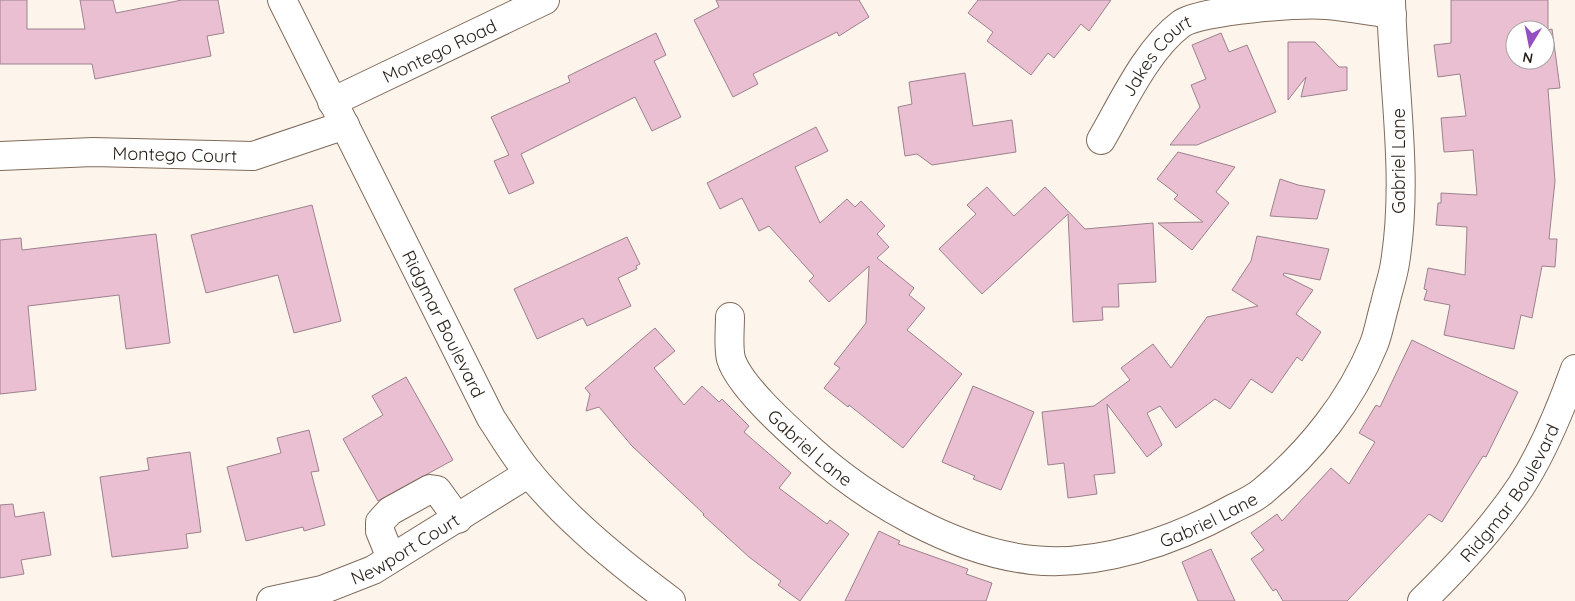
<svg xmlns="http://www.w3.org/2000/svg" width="1575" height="601" viewBox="0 0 1575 601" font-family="Quicksand,sans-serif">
<rect width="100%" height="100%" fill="#fdf4ec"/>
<path fill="#e9bfd1" stroke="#9d828e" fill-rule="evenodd" d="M 0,0 L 27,0 L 27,29 L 85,29 L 80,0 L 113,0 L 116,13 L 182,0 L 218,0 L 224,33 L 207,36 L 211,56 L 95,79 L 92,64 L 0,64 Z
M 716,0 L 859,0 L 869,17 L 839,36 L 837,32 L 753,74 L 758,84 L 733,97 L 694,20 L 719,7 Z
M 978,0 L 1111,0 L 1089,31 L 1081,24 L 1054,58 L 1048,53 L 1031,75 L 987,41 L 993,32 L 968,13 Z
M 1451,0 L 1548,0 L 1548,30 L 1552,29 L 1560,88 L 1548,89 L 1555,181 L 1549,239 L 1557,239 L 1555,267 L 1542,266 L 1532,318 L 1521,315 L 1514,349 L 1444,335 L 1450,305 L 1424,300 L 1427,290 L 1424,289 L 1428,268 L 1465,275 L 1467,227 L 1436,225 L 1438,203 L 1441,203 L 1441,193 L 1477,195 L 1473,150 L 1444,152 L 1441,118 L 1466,116 L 1460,74 L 1438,77 L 1434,45 L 1451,43 ZM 1515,30 L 1545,30 L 1545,60 L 1515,60 Z
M 656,33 L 666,55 L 654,61 L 681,117 L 652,131 L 635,97 L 521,154 L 534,183 L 509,194 L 494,161 L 509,155 L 491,117 L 570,82 L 568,76 Z
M 1221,33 L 1229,52 L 1247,45 L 1276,112 L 1197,145 L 1170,145 L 1200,107 L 1191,85 L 1206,79 L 1192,45 Z
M 1288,42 L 1315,42 L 1339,67 L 1347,67 L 1347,90 L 1301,97 L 1306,77 L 1288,100 Z
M 965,73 L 973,126 L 1012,120 L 1016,152 L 932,165 L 917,154 L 905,156 L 898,107 L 912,104 L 909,82 Z
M 816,127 L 828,151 L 795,167 L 820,223 L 847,199 L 855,207 L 861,201 L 885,226 L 877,234 L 889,247 L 877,258 L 914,288 L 909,295 L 925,308 L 907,330 L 962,374 L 903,448 L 849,405 L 848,407 L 824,388 L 840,368 L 834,364 L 866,323 L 869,266 L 829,302 L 809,281 L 814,276 L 769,226 L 759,231 L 742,198 L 720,209 L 707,183 Z
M 1178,152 L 1235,167 L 1216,192 L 1229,203 L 1192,250 L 1158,223 L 1203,222 L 1174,199 L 1178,195 L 1157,179 Z
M 1280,179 L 1298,185 L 1325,190 L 1317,219 L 1270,216 Z
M 987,187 L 1014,216 L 1045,187 L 1085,229 L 1153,223 L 1156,282 L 1118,284 L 1119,307 L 1102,307 L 1103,320 L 1073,322 L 1068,214 L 982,294 L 939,249 L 976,214 L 967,205 Z
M 312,205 L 341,321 L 294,333 L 278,275 L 206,293 L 191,235 Z
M 156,234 L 170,343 L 126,349 L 119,295 L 28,306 L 36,390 L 0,394 L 0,240 L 21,238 L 22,250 Z
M 1257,236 L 1329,249 L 1320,280 L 1284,273 L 1283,275 L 1313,290 L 1296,314 L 1321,332 L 1302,361 L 1297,357 L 1272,393 L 1251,379 L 1230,409 L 1215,399 L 1176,428 L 1160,406 L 1147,413 L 1162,445 L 1147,457 L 1107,404 L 1115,473 L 1094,475 L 1097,494 L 1068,498 L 1064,463 L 1048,465 L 1042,412 L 1094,406 L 1130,380 L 1121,368 L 1153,344 L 1171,368 L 1207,317 L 1258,306 L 1232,290 L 1251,261 Z
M 627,237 L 640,264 L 636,266 L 637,269 L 618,278 L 631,306 L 587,326 L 583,318 L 537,339 L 514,289 Z
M 655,328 L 675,351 L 654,368 L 684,405 L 702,386 L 719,402 L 722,399 L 749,426 L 744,432 L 791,473 L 779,488 L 827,524 L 830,520 L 849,534 L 800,601 L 778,585 L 781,581 L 749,557 L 703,515 L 704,514 L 632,446 L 599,407 L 586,411 L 590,394 L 585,388 Z
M 1412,340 L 1518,392 L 1486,457 L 1483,456 L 1442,522 L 1429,514 L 1347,601 L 1283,601 L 1276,589 L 1273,591 L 1251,559 L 1264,550 L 1251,533 L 1277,514 L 1282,521 L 1331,468 L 1349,484 L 1375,442 L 1359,433 L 1376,405 L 1380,407 Z
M 406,377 L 453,460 L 378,501 L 343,439 L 383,415 L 372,396 Z
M 973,386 L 1034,412 L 1001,490 L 973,479 L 975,476 L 942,462 Z
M 309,430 L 319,471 L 311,472 L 325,525 L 304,531 L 303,527 L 246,541 L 227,467 L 281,453 L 277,438 Z
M 190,452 L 201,532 L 186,534 L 188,548 L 112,557 L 100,477 L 149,470 L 147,458 Z
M 13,504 L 15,517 L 44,512 L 51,555 L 21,560 L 24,574 L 0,578 L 0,505 Z
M 879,531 L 900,541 L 898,544 L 968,569 L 966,574 L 992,583 L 986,601 L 845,601 Z
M 1211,549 L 1235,601 L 1198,601 L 1182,562 Z"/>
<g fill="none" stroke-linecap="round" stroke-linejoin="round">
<defs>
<g id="minor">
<path id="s1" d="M 282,0 L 491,418 C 503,436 514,455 528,472 C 568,521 620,563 671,601"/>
<path id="s2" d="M 332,102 L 545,0"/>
<path id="s3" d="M 1101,140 C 1122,104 1147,49 1181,24 C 1200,10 1301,3 1327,5 C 1349,7 1370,11 1392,14"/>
<path id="s4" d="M 0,156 L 93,152 L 253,156 L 345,125"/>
<path id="s5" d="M 730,317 C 730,330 728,347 731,359 C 740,387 788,429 810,449 C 868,501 953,551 1032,560 C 1099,567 1174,541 1232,509 C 1242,504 1254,499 1263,491 C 1310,452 1351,401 1374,344 C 1379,331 1381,317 1385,304 C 1388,290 1393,277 1395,263 C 1409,176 1393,88 1391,0"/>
<path d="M 391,558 L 380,531 L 380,522 L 390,511 L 430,489 L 437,490 L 458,519"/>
<path id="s6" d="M 271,601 L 322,590 L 373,570 L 529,473"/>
<path id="s7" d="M 1422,601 C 1458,566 1493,528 1521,486 C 1544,450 1561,408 1575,369"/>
</g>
</defs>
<use href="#minor" stroke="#806b5a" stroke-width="30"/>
<use href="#minor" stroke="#fff" stroke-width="28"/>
</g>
<g text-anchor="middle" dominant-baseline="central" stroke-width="5" stroke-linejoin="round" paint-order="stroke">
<g font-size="18" fill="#241c15" stroke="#fff">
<text stroke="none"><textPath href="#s2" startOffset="119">Montego Road</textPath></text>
<text stroke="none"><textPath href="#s3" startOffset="102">Jakes Court</textPath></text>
<text stroke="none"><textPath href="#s4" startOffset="175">Montego Court</textPath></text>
<text transform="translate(1398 161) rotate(-90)">Gabriel Lane</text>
<text stroke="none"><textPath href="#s1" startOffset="362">Ridgmar Boulevard</textPath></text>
<text stroke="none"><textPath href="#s5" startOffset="162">Gabriel Lane</textPath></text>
<text stroke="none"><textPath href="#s7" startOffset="140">Ridgmar Boulevard</textPath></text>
<text stroke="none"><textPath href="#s5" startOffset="598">Gabriel Lane</textPath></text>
<text stroke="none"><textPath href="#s6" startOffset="145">Newport Court</textPath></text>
</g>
</g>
<g transform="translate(1530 45) rotate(190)"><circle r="24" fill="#ffffff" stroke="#a7a4a1"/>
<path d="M0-4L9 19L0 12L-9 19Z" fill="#954fc2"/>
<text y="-8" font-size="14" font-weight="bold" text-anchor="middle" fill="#241c15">N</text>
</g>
</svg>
